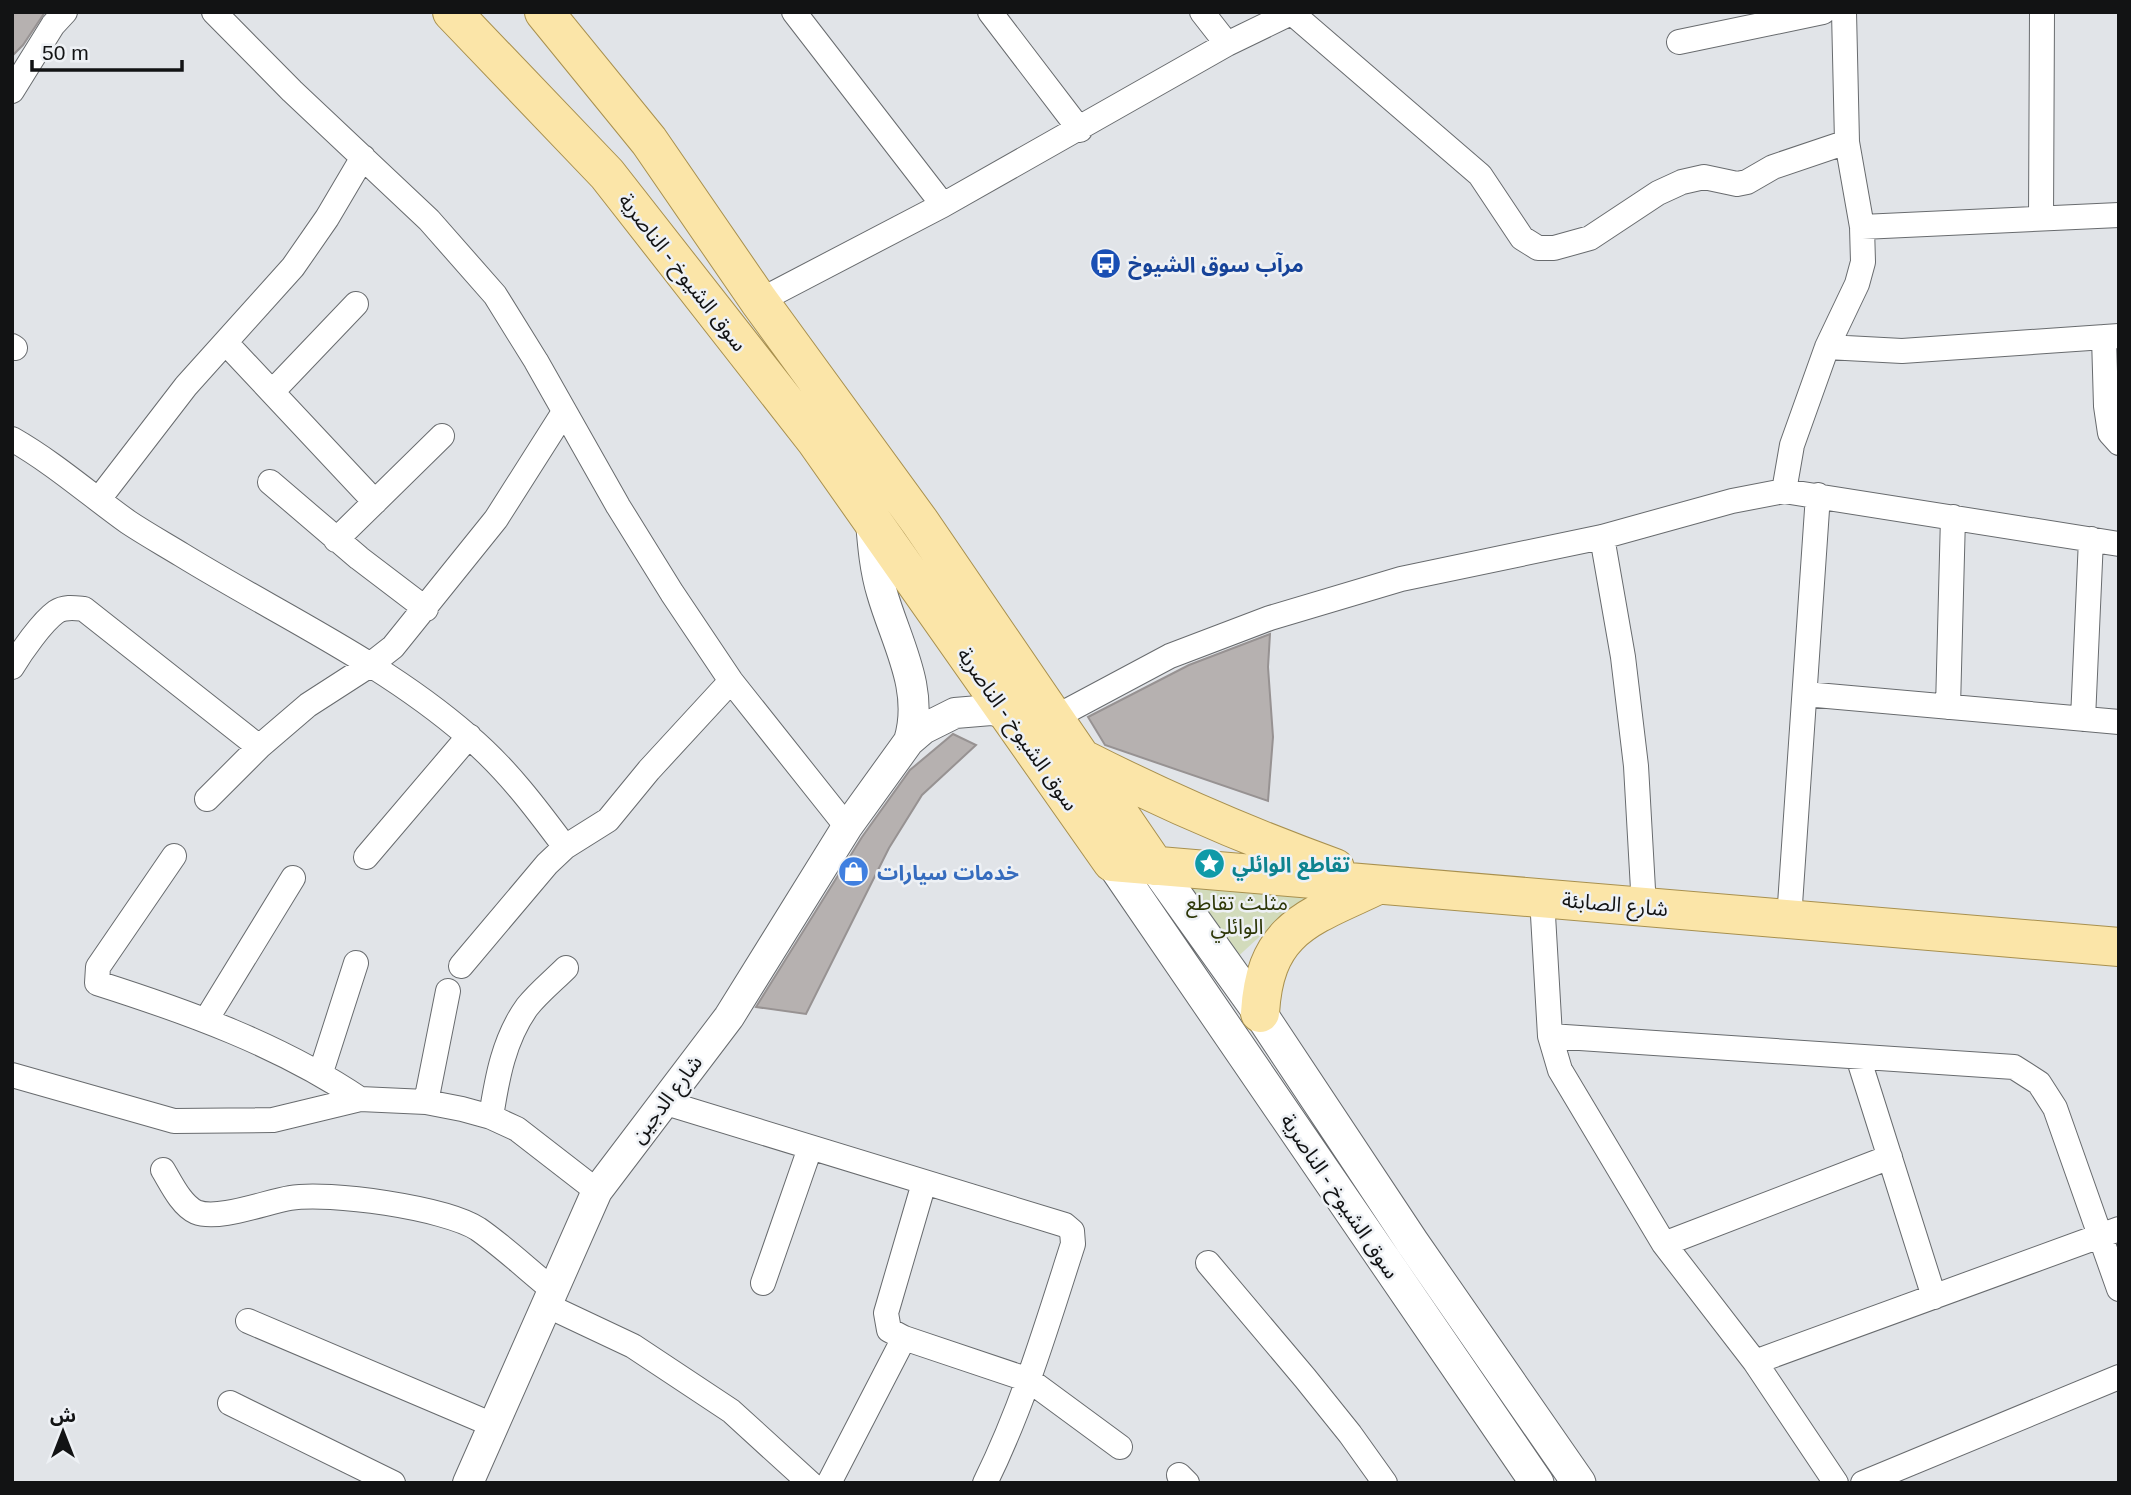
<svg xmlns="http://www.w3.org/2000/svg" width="2131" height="1495" viewBox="0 0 2131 1495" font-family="Helvetica,'Noto Sans Arabic',sans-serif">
<rect width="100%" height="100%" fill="#e1e4e8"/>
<path fill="#d2dbbb" d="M 1185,882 L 1317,890 L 1317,900 L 1294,905 L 1232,962 Z"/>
<path fill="#b6b1b0" stroke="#979292" stroke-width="2" d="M 12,12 L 45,12 L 23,45 L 12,56 Z
M 1270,634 L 1268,667 L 1273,737 L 1268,801 L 1105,745 L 1088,717 L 1189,665 Z
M 953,734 L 976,745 L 922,795 L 889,848 L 806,1014 L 756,1007 L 862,837 L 910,770 Z"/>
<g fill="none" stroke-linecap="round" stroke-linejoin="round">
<defs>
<path id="minor" d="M 214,12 L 292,91 L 429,220 L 495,295 L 536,361 L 618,506 L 672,593 L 731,681 L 847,827
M 794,12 L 943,205
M 990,12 L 1080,130
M 1202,12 L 1227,44
M 1292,13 L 1480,175 L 1522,238 L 1538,248 L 1554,248 L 1590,238 L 1658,193 L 1682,182 L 1704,177 L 1737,184 L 1747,182 L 1773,167 L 1847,142
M 1679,42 L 1823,12
M 12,91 L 53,25 L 65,12
M 2041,218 L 2042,12
M 1862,227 L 2119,215
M 759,301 L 943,205 L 1227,44 L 1293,12
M 2104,337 L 2106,406 L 2110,433 L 2119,443
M 226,343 L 375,502
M 12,346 L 15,348
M 1827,347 L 1902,351 L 2119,336
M 272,392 L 356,304
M 12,439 C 54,463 89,494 128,522 C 146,534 164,544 182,555 C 278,614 383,662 468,736 C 506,768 536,808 565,847
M 270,482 L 359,558 L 426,609
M 1784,491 L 1792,445 L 1827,347 L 1857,284 L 1863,262 L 1862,227 L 1847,142 L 1844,12
M 99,499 L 186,386 L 293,267 L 327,218 L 363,157
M 1602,537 L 1623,657 L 1636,766 L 1644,907
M 336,540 L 442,436
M 12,667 C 21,652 42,622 56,612 C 65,606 75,608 84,609 L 259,747
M 1805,694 L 2119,722
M 1948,707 L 1953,517
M 1052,719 L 1170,656 L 1270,618 L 1401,579 L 1602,537 L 1732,501 L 1784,491 L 2119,544
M 2083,719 L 2091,539
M 207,799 L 259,747 L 308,705 L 370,665 L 393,647 L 496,519 L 564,412
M 174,856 L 98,967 L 97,983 C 188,1012 280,1045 360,1099
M 366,857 L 469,736
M 1542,898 L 1550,1036 L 1560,1070 L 1664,1244 L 1755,1362 L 1836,1483
M 1789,919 L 1818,495
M 461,966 L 547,864 L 565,847 L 608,820 L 649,770 L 731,681
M 206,1020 L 293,878
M 1550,1036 L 2014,1067 L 2039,1083 L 2055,1108 L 2119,1289
M 1858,1057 L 1934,1297
M 321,1072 L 356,963
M 12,1075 L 174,1121 L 273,1120 L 360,1099 L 426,1102 L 462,1109 L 491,1117 L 517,1129 L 597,1191
M 426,1102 L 448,991
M 663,1102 L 1065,1225 L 1072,1231 L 1073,1244 C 1047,1325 1023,1406 985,1483
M 491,1117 C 497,1078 504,1039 527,1007 C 538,993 554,980 566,968
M 163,1170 C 171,1183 181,1205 196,1212 C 218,1221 266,1202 290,1198 C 328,1191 446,1208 478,1229 C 504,1247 528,1270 553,1290
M 924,1183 L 886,1313 L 889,1330 L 904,1338 L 1029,1380 L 1120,1447
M 1664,1244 L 1890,1157
M 1208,1263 L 1305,1378 L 1350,1434 L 1385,1483
M 763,1283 L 810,1148
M 546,1305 L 633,1346 L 731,1411 L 810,1483
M 248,1321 L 493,1425
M 1755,1362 L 2119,1229
M 230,1403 L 393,1483
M 1179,1475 L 1187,1483
M 829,1483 L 904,1338
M 1863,1483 L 2119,1377"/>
<path id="tertiary" d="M 871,522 C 873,546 875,570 882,593 C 896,642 925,689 909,741
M 468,1483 L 597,1191 L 729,1017 L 847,827 L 909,741 L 923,729 L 955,713 L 991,710 L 1008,713"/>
<path id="secondary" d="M 1112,862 L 1537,1483
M 1155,866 L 1260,1013 L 1412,1242 L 1579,1483"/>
<path id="primary" d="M 452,12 L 607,174 L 816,441 L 1112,862 L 2119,947
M 544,12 L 649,141 L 759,301 L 920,522 L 1155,866
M 1085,760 C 1166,801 1249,837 1335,868
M 1260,1013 C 1265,928 1308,918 1376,886"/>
</defs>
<use href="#minor" stroke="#686b6e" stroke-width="26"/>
<use href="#tertiary" stroke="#686b6e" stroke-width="32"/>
<use href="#secondary" stroke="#686b6e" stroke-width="35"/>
<use href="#primary" stroke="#a8904e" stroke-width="40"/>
<use href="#minor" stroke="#fff" stroke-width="24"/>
<use href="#tertiary" stroke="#fff" stroke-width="30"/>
<use href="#secondary" stroke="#fff" stroke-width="33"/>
<use href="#primary" stroke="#fbe5a8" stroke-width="38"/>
</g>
<defs>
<symbol id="bus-disc" viewBox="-11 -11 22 22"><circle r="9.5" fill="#1a4fb4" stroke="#eef1f5"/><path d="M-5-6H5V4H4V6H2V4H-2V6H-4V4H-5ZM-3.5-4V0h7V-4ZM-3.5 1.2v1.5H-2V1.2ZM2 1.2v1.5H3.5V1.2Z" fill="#fff"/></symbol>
<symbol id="sight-disc" viewBox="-11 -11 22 22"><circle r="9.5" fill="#0f9aa8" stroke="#eef1f5"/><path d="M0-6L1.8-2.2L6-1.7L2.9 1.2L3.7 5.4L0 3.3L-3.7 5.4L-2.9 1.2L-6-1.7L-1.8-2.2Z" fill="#fff"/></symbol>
<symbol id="shop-disc" viewBox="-11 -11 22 22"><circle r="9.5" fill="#3f7fe0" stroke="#eef1f5"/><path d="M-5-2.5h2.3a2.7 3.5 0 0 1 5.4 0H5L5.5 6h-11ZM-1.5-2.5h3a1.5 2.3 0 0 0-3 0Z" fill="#fff"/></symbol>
</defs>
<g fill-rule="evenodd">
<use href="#bus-disc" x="1088" y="246" width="35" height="35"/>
<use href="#sight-disc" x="1192" y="846" width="35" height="35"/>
<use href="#shop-disc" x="836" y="854" width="35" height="35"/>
</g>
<g text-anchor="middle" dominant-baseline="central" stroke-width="5" stroke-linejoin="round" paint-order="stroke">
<g font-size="21" font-weight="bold" fill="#164399" stroke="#eef1f5" text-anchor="start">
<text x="1128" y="264">مرآب سوق الشيوخ</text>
</g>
<g font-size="21" fill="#121314" stroke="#eef1f5">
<text transform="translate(683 272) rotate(52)">سوق الشيوخ - الناصرية</text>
<text transform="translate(1018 729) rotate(55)">سوق الشيوخ - الناصرية</text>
<text transform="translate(1615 904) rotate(5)">شارع الصابئة</text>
<text transform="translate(666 1099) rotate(-53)">شارع الدجين</text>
<text transform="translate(1340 1196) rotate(56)">سوق الشيوخ - الناصرية</text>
</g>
<g font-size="21" font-weight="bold" fill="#0d838f" stroke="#eef1f5" text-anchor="start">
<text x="1232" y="864">تقاطع الوائلي</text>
</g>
<g font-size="21" font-weight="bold" fill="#366cbe" stroke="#eef1f5" text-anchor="start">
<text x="877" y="872">خدمات سيارات</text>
</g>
<g font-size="21" fill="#2d3707" stroke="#eef1f5">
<text x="1237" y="902">مثلث تقاطع<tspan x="1237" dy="24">الوائلي</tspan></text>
</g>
</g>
<rect width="2131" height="1495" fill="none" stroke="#121314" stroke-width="28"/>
<g transform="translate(63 1432)" stroke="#eef1f5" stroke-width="5" paint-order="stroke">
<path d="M0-5L12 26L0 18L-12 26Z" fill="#121314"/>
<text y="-10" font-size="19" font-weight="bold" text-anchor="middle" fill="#121314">ش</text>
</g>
<path d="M32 60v10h150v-10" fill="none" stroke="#121314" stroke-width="3.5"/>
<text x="42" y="60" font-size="21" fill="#121314" stroke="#eef1f5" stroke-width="5" paint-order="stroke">50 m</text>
</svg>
